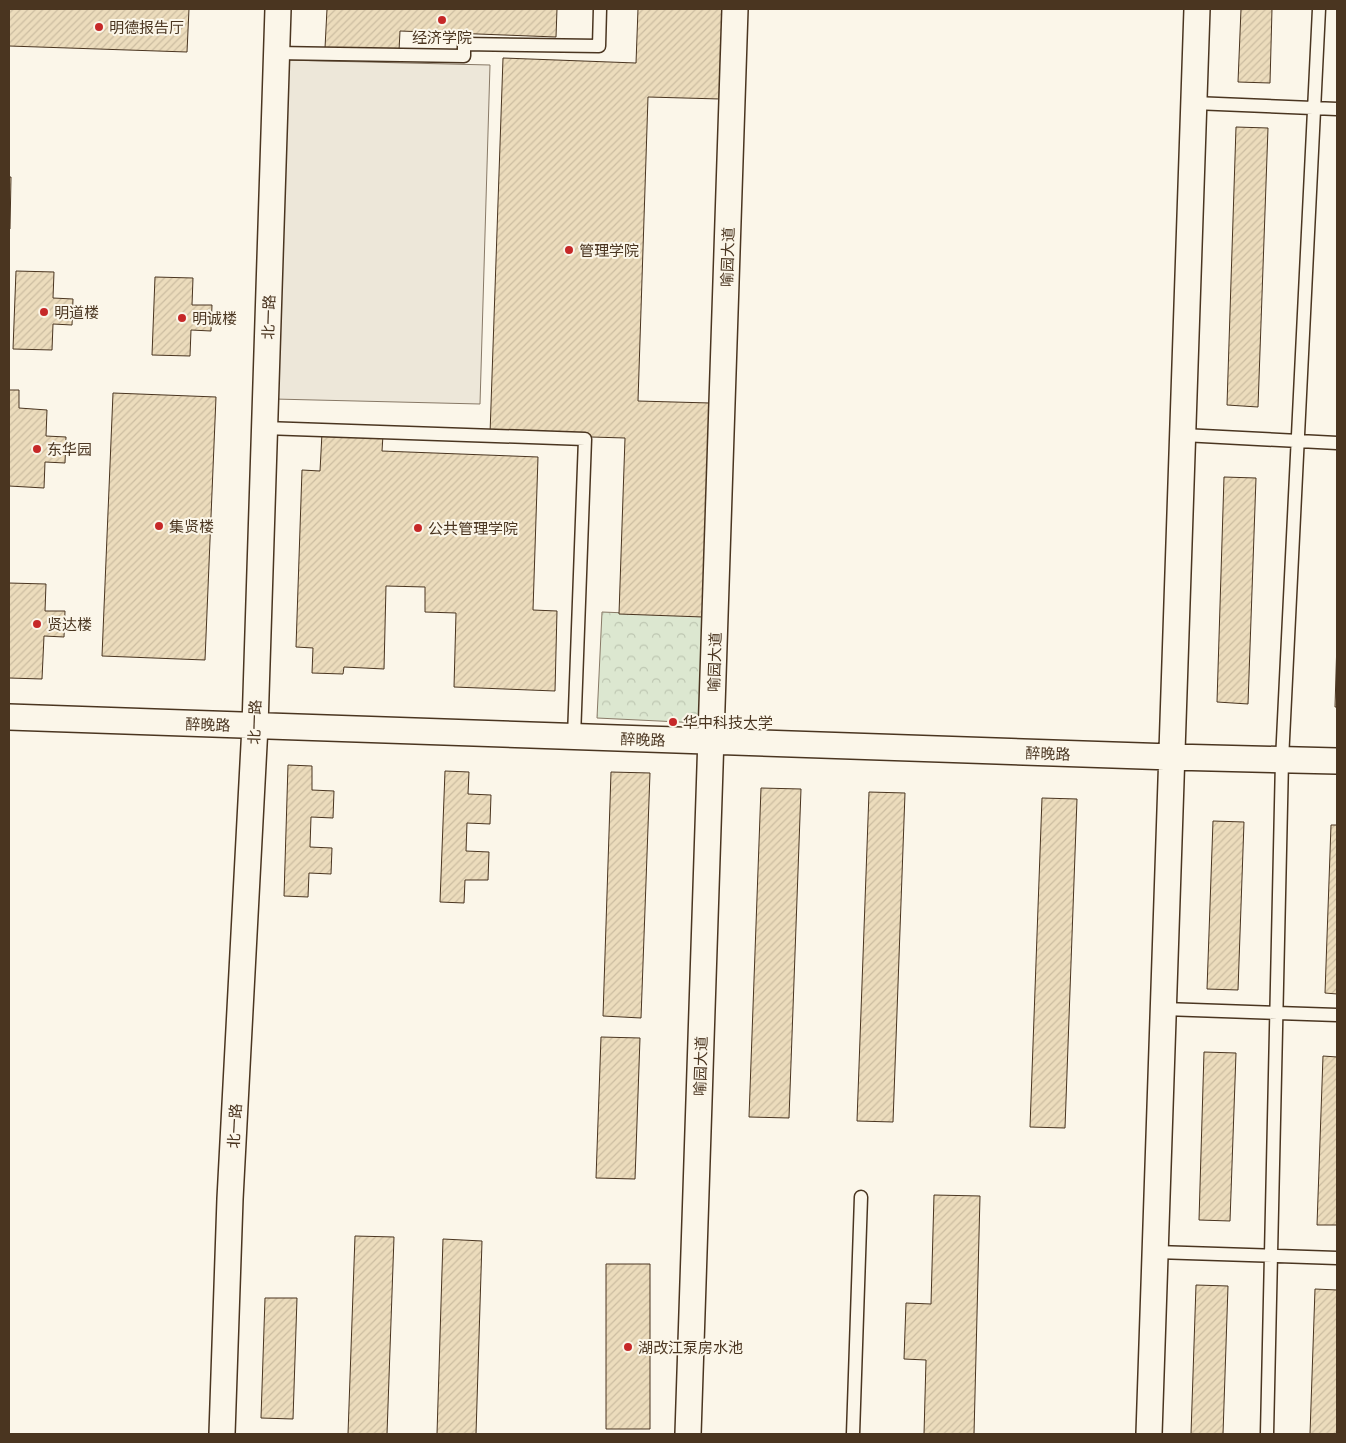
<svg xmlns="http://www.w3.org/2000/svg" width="1346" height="1443" viewBox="0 0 1346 1443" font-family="'Noto Sans','Noto Sans SC',sans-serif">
<defs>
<pattern id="park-crowns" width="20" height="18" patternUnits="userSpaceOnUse" patternTransform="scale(1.25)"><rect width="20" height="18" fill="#dce7d0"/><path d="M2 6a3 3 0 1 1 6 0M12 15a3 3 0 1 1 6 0" fill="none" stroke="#bec7b2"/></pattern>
<pattern id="building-hatch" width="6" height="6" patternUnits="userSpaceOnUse" patternTransform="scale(1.25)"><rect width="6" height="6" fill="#ecdcbc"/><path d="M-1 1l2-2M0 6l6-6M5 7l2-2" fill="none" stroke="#ccbda1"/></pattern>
</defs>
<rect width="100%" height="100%" fill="#fbf6e9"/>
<path fill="url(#park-crowns)" stroke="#887966" d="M 602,612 L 702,616 L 700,723 L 597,718 Z"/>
<path fill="#ede7d9" stroke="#887966" d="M 283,60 L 490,65 L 480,404 L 274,399 Z"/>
<path fill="url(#building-hatch)" stroke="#4a3520" d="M 9,9 L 189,9 L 187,52 L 9,46 Z
M 327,9 L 557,9 L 556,37 L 400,31 L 399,51 L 325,48 Z
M 638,9 L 723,9 L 720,99 L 648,97 L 638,401 L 710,403 L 703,617 L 619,614 L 625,438 L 490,434 L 503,58 L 636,63 Z
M 1241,9 L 1272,9 L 1270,83 L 1238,82 Z
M 1236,127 L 1268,128 L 1258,407 L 1227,405 Z
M 9,177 L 11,177 L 10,229 L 9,229 Z
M 16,271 L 54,272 L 53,298 L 73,299 L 72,325 L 53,324 L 52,350 L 13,349 Z
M 155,277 L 193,278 L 192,305 L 212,305 L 211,331 L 191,330 L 190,356 L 152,355 Z
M 9,390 L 19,390 L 19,408 L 47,410 L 46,436 L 66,437 L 65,463 L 45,462 L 44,488 L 9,486 Z
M 113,393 L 216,397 L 205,660 L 102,656 Z
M 322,433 L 383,435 L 382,451 L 538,457 L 533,610 L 557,611 L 555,691 L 454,687 L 456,613 L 425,612 L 425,587 L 386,586 L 384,669 L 344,667 L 343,674 L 312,673 L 313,648 L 296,647 L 302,470 L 320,471 Z
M 1224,477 L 1256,478 L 1248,704 L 1217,702 Z
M 9,583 L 46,584 L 45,611 L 65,611 L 64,637 L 44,636 L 42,679 L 9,678 Z
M 1337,640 L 1337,707 L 1335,707 Z
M 288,765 L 312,766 L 312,790 L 334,791 L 333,818 L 311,817 L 310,847 L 332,848 L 331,874 L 309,873 L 308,897 L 284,896 Z
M 445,771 L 469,772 L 468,794 L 491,795 L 490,824 L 467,823 L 466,851 L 489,852 L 488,880 L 465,880 L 464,903 L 440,902 Z
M 611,772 L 650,773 L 641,1018 L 603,1016 Z
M 761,788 L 801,789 L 789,1118 L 749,1117 Z
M 869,792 L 905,793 L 893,1122 L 857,1121 Z
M 1042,798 L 1077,799 L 1065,1128 L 1030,1127 Z
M 1213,821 L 1244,822 L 1238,990 L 1207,989 Z
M 1331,825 L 1337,825 L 1337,994 L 1325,993 Z
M 601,1037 L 640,1038 L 635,1179 L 596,1178 Z
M 1204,1052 L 1236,1053 L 1230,1221 L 1199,1220 Z
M 1323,1056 L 1337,1057 L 1337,1225 L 1317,1225 Z
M 934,1195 L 980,1196 L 974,1434 L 924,1434 L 926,1360 L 904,1359 L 906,1303 L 931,1304 Z
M 355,1236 L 394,1237 L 387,1434 L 348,1434 Z
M 443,1239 L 482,1241 L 476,1434 L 437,1434 Z
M 606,1264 L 650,1264 L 650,1429 L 606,1429 Z
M 1196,1285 L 1228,1286 L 1223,1434 L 1191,1434 Z
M 1315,1289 L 1337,1290 L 1337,1434 L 1310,1434 Z
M 265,1298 L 297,1298 L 293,1419 L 261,1418 Z"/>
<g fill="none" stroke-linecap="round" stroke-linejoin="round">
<defs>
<path id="service" d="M 276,53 L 464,56 L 464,44 L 599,46 L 600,9
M 1194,103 L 1337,109
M 264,428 L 585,439 L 574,737
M 1183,435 L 1337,443
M 1164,1009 L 1337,1015
M 1156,1252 L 1337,1258
M 853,1434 L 861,1197
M 1267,1434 L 1282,760 L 1319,9"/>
<path id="minor" d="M 9,717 L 1172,757 L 1337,761
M 222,1434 L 230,1199 L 255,726 L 278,9
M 688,1434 L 735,9
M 1149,1434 L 1197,9"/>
</defs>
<use href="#service" stroke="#4a3520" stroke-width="15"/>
<use href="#minor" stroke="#4a3520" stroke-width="28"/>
<use href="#service" stroke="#fbf6e9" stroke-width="12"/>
<use href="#minor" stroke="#fbf6e9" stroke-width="25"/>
</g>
<g fill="#c62828" stroke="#fbf6e9" stroke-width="2">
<circle cx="442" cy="20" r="5"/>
<circle cx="99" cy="27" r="5"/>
<circle cx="569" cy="250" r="5"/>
<circle cx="44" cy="312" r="5"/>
<circle cx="182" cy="318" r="5"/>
<circle cx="37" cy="449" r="5"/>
<circle cx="159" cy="526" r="5"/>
<circle cx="418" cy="528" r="5"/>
<circle cx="37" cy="624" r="5"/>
<circle cx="673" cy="722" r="5"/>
<circle cx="628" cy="1347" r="5"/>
</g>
<g text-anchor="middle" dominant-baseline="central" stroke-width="4" stroke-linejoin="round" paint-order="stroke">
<g font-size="15" fill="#4a3520" stroke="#fbf6e9" text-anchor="start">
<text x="109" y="27">明德报告厅</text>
<text x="442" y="37" text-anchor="middle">经济学院</text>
<text x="579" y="250">管理学院</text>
<text x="54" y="312">明道楼</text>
<text x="192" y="318">明诚楼</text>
<text x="47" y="449">东华园</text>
<text x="169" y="526">集贤楼</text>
<text x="428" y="528">公共管理学院</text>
<text x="47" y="624">贤达楼</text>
<text x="683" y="722">华中科技大学</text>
<text x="638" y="1347">湖改江泵房水池</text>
</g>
<g font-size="15" fill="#4a3520" stroke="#fbf6e9">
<text transform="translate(727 257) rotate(-88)">喻园大道</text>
<text transform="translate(268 317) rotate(-88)">北一路</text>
<text transform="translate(714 662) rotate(-88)">喻园大道</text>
<text transform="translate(254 722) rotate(-88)">北一路</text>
<text transform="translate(208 724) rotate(2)">醉晚路</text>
<text transform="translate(643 739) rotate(2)">醉晚路</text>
<text transform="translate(1048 753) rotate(2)">醉晚路</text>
<text transform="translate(700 1066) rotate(-88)">喻园大道</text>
<text transform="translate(234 1126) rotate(-87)">北一路</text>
</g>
</g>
<rect width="1346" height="1443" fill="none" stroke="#4a3520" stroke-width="20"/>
</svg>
